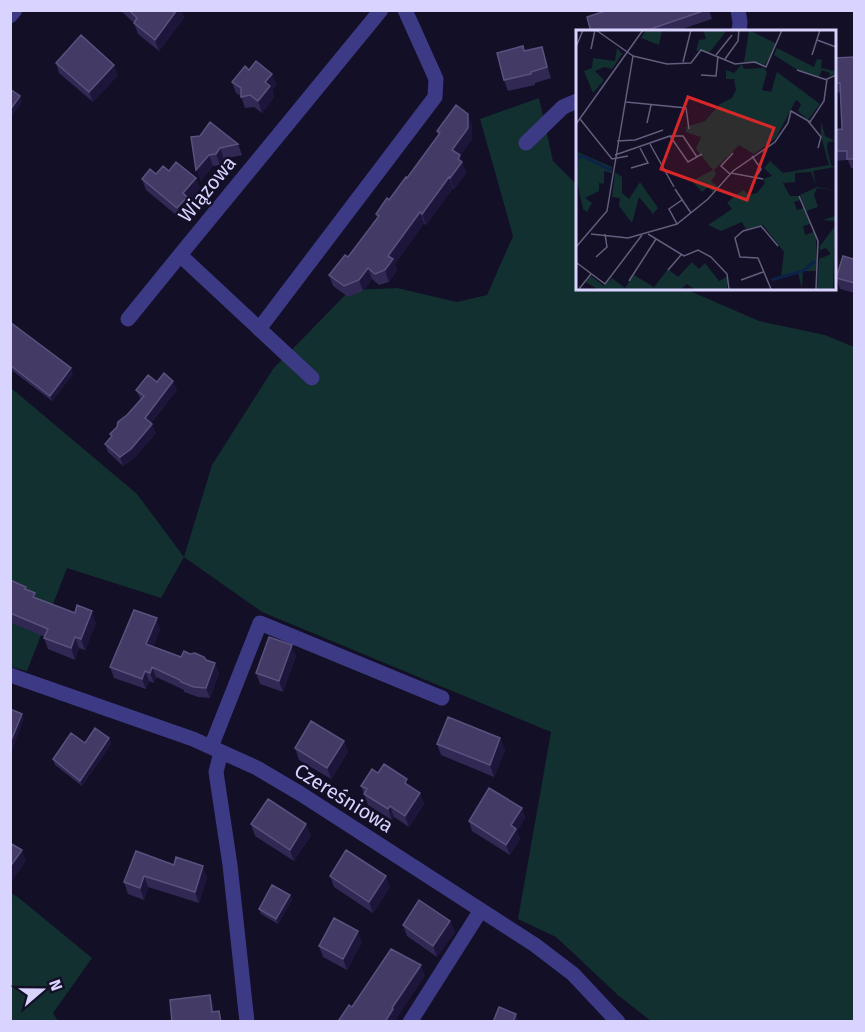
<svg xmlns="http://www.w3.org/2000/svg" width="865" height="1032" viewBox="0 0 865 1032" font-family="'Fira Sans',sans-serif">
<rect width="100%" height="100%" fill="#130f26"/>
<path fill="#12302f" d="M 539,98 L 553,161 L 577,185 L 577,288 L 683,288 L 759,321 L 825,335 L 854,347 L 854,1021 L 651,1021 L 619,996 L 556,937 L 518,919 L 551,732 L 262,612 L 184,557 L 161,598 L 67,568 L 27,671 L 11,667 L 10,387 L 137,494 L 184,557 L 212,465 L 273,369 L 350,290 L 397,288 L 457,302 L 487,295 L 513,236 L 480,119 Z
M 11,893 L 19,898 L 92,958 L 53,1013 L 58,1021 L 11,1021 Z"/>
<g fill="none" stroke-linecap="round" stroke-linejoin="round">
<path stroke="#3d3a85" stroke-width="15" d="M 738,10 L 740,22 L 739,32
M 10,16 L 15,10
M 526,143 L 563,107 L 577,101
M 128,319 L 180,255
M 259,329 L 435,97 L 436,79 L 405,10
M 312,378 L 180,255 L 381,10
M 10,675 L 193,739 L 257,768 L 301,794 L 535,945 L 573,974 L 618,1022
M 211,747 L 260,623 L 442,698
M 221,752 L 216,772 L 230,865 L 247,1022
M 410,1022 L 481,910"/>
</g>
<path fill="#312854" d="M 120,10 L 181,10 L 184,18 L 159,51 L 138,34 L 134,23 Z
M 608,10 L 709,10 L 712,19 L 673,32 L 591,32 Z
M 542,47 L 551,78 L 535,83 L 535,85 L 508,91 L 504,80 L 525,51 Z
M 855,57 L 855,168 L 851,168 L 848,160 L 834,161 L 834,130 L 842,129 L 841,92 L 834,93 L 834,58 Z
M 56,63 L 118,75 L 93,102 L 59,73 Z
M 249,70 L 272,74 L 276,85 L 272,90 L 274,97 L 262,113 L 254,107 L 245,108 L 241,96 L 236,93 L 232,82 Z
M 472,125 L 472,139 L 460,156 L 466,173 L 454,189 L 453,188 L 426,225 L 424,223 L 395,264 L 397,270 L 389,282 L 379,285 L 372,279 L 363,291 L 348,297 L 333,286 L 329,275 L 348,257 L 377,218 L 376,214 L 389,200 L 407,178 L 438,135 L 437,131 Z
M 191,137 L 238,144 L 242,155 L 224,159 L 220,165 L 213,166 L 201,181 Z
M 169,171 L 196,178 L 200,189 L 189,202 L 191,208 L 181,219 L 146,190 L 142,179 L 156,174 Z
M 855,254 L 855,293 L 840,289 L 836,278 L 853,259 Z
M 10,322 L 73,374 L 52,401 L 10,369 Z
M 157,382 L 177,390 L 151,423 L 156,433 L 134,458 L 123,466 L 108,452 L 105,444 L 111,437 L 110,434 L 141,400 L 136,390 Z
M 10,580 L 26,587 L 27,590 L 35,593 L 36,599 L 96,623 L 85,650 L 79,648 L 75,660 L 48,649 L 44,638 L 45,637 L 10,622 Z
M 160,629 L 153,647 L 181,657 L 206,660 L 219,673 L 210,698 L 198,697 L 184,692 L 184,690 L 156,677 L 154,683 L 149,681 L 146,689 L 114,678 L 110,667 Z
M 296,656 L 283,692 L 260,684 L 256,673 Z
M 109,738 L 111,744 L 82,786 L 55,765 L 53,759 L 85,743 Z
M 500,738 L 505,750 L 494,777 L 441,755 L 437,744 Z
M 344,741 L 348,752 L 331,779 L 299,760 L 295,748 Z
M 378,773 L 410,786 L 420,793 L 424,804 L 409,827 L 394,817 L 392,820 L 368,805 L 361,786 Z
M 522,808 L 525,818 L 517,831 L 520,839 L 510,855 L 472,831 L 469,821 Z
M 251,824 L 311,835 L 294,861 L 255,836 Z
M 174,865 L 207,877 L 199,903 L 148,887 L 144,900 L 128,894 L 124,882 Z
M 330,876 L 390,887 L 373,913 L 334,887 Z
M 290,895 L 292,900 L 278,924 L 261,914 L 259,909 Z
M 450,921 L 455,932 L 437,957 L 407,936 L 403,925 Z
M 362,942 L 347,970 L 323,957 L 319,946 Z"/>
<path fill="#1d163a" d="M 177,10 L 181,10 L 184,18 L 159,51 L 155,40 Z
M 542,47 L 546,58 L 551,78 L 547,67 Z
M 114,65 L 118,75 L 93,102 L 89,92 Z
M 272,74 L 276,85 L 272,90 L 274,97 L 262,113 L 258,101 L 265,82 Z
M 20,96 L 22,102 L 10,119 L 10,110 Z
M 468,114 L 472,125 L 472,139 L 460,156 L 466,173 L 454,189 L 450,178 L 452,150 Z
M 220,148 L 224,159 L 220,165 L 216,154 Z
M 209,155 L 213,166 L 201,181 L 196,170 Z
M 449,177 L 453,188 L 426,225 L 422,214 Z
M 196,178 L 200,189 L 189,202 L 191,208 L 181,219 L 177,208 L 183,193 Z
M 420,212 L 424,223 L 395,264 L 397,270 L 389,282 L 385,270 L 388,256 Z
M 368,268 L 372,279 L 363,291 L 359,280 Z
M 71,368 L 73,374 L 52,401 L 50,396 Z
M 173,381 L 177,390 L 148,426 L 145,418 Z
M 152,424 L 156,433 L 134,458 L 123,466 L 120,457 Z
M 92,611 L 96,623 L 85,650 L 81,639 Z
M 157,618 L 160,629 L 150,654 L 146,644 Z
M 75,637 L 79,648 L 75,660 L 71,648 Z
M 292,645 L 296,656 L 283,692 L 279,681 Z
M 215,663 L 219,673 L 210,698 L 206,688 Z
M 152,667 L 156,677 L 154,683 L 150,673 Z
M 145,671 L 149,681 L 146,689 L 142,679 Z
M 22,714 L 24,719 L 12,751 L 10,743 Z
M 109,738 L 111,744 L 82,786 L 80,781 Z
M 500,738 L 505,750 L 494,777 L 490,765 Z
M 344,741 L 348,752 L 331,779 L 327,768 Z
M 420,793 L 424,804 L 409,827 L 405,816 Z
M 390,806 L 394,817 L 392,820 L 388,809 Z
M 522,808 L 525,818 L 517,831 L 520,839 L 510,855 L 506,845 L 511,825 Z
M 306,824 L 311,835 L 294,861 L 290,850 Z
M 22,850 L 26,861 L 10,884 L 10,867 Z
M 203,866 L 207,877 L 199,903 L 195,892 Z
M 144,876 L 148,887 L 144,900 L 140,888 Z
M 386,876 L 390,887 L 373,913 L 369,902 Z
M 290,895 L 292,900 L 278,924 L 276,919 Z
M 450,921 L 455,932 L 437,957 L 433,946 Z
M 358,931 L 362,942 L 347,970 L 343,959 Z
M 421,965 L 425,976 L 397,1018 L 397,1022 L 385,1022 L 392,1008 Z
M 210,995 L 214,1006 L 216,1022 L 212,1012 Z
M 516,1014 L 519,1022 L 513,1022 Z"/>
<path fill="#433a66" stroke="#5a527e" stroke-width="1.5" d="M 129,10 L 177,10 L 155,40 L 134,23 L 137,18 Z
M 608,10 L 706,10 L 642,32 L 591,32 L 587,17 Z
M 81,35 L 114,65 L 89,92 L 56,63 Z
M 523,46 L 524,51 L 542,47 L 547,67 L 531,72 L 531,74 L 504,80 L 497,53 Z
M 855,57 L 855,159 L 847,159 L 847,151 L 834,151 L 834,130 L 842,129 L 840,83 L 834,83 L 834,58 Z
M 256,61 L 272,74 L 265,82 L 270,86 L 258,101 L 250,95 L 241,97 L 241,88 L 232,82 L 245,66 L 249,70 Z
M 10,89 L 20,96 L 10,110 Z
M 456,105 L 468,114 L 468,128 L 452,150 L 460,155 L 458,159 L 462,162 L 450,178 L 449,177 L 422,214 L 420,212 L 388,256 L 393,259 L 385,270 L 375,274 L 368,268 L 359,280 L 344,286 L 329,275 L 345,255 L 348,257 L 379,216 L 376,214 L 387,198 L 389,200 L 406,177 L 407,178 L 440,133 L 437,131 Z
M 210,122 L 238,144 L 220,148 L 216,154 L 209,155 L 196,170 L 191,137 L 200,136 Z
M 176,162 L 196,178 L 183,193 L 187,197 L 177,208 L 142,179 L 150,169 L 156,174 L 163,166 L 169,171 Z
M 855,254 L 855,283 L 836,278 L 843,256 L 853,259 Z
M 10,322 L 71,368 L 50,396 L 10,365 Z
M 164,373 L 173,381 L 145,418 L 152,424 L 131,449 L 120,457 L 105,444 L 112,436 L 110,434 L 117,427 L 118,422 L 127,415 L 144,396 L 136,390 L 148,375 L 157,382 Z
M 10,580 L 26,587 L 25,589 L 35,593 L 33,597 L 75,613 L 77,605 L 92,611 L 81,639 L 75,637 L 71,648 L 44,638 L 48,629 L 10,613 Z
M 134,610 L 157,618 L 146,644 L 181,657 L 184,651 L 190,654 L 195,653 L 204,657 L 206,660 L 215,663 L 206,688 L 194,687 L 181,682 L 180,680 L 152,667 L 150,673 L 145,671 L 142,679 L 110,667 Z
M 269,637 L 292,645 L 279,681 L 256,673 Z
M 10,709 L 22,714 L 10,743 Z
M 448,717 L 500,738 L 490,765 L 437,744 Z
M 311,721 L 344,741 L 327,768 L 295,748 Z
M 95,728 L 109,738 L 80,781 L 53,759 L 71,733 L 85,743 Z
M 384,764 L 407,779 L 405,783 L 420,793 L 405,816 L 390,806 L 388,809 L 364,794 L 367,789 L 361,786 L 372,769 L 378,773 Z
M 489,788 L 522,808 L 511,825 L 516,829 L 506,845 L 469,821 Z
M 268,799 L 306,824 L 290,850 L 251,824 Z
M 10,843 L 22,850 L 10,867 Z
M 346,850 L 386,876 L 369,902 L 330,876 Z
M 136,851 L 174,865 L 176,857 L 203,866 L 195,892 L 144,876 L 140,888 L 124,882 Z
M 272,885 L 290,895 L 276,919 L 259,909 Z
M 419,900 L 450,921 L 433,946 L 403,925 Z
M 334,918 L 358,931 L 343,959 L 319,946 Z
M 391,949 L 421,965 L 392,1008 L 393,1009 L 385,1022 L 341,1022 L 339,1020 L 349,1005 L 352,1007 Z
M 210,995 L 212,1012 L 219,1011 L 221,1022 L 172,1022 L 170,1000 Z
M 499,1007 L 516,1014 L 513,1022 L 493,1022 Z"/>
<g text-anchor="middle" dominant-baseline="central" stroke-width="5" stroke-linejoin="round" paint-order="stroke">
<g font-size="20" fill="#d9d4ff" stroke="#130f26">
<text transform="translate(207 189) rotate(-51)">Wiązowa</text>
<text transform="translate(344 798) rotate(32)">Czereśniowa</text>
</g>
</g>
<g transform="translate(576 30)">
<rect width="260" height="260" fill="#130f26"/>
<path d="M 70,0 L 86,0 L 83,15 L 65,8 ZM 127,0 L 151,0 L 134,22 L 120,21 L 123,10 L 130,9 ZM 173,0 L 201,14 L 189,35 L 168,32 ZM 41,18 L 46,24 L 36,39 L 28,37 L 19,41 L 28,50 L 17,63 L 8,41 L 16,38 L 17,28 L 39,31 ZM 201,18 L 238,37 L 241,29 L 246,30 L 245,38 L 259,41 L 259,44 L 253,46 L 254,43 L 246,40 L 243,47 L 220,39 L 198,25 ZM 166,34 L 168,39 L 188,38 L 191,42 L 186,60 L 195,62 L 201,42 L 244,74 L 232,90 L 222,81 L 225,74 L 220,70 L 200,108 L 178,124 L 163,115 L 138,140 L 140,144 L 135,151 L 142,157 L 138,163 L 132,157 L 126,162 L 116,151 L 137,140 L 120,119 L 125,107 L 110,102 L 110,97 L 129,91 L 144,74 L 156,68 L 160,60 L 158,49 L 150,49 L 150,40 L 158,43 ZM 245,91 L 249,106 L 259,111 L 252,112 L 251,118 L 255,135 L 259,137 L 237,141 L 240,156 L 235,142 L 219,143 L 219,152 L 207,153 L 214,166 L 222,166 L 225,170 L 218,172 L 221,180 L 228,178 L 234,194 L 227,196 L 229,205 L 238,202 L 240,208 L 241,241 L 227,241 L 226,259 L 222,243 L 205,246 L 208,222 L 187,195 L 170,199 L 166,192 L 145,201 L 132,195 L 156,179 L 151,173 L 161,164 L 168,160 L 172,165 L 181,163 L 189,153 L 187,149 L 196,146 L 188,138 L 194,131 L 207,143 L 253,135 L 245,106 ZM 2,122 L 36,137 L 36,143 L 28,141 L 28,154 L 23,153 L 23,161 L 9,168 L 16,173 L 11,182 L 7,179 L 0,148 ZM 39,142 L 46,147 L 46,163 L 53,169 L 64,152 L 82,178 L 77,184 L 63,167 L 56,193 L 43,176 L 44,168 L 36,167 ZM 241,157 L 259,160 L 241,158 L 238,165 L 242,177 L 230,181 L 224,165 ZM 259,186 L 257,259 L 241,259 L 243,229 L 255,224 L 250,218 L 244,220 L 244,216 L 259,196 L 258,191 L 247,190 ZM 116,232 L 123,239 L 129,233 L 143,251 L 152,246 L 151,259 L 118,259 L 111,254 L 105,259 L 21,259 L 10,252 L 15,246 L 28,256 L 36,248 L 49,258 L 58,245 L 78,257 L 92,239 L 102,247 Z" fill="#12302f"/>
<path fill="none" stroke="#0c2248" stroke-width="3" d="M 0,129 L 6,126 L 35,140M 195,250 L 227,241 L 239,231"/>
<path fill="none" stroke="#625e7d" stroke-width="1.5" d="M 20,0 L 57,26M 241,10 L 260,17M 0,17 L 7,0M 15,19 L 19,0M 140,25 L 156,5M 236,25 L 244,0M 57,26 L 91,34 L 115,33 L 125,20 L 159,34 L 179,32 L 190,37 L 206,0M 149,29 L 162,11 L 163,0M 107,32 L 115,0M 221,40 L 251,50M 125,45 L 140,46 L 142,26M 50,72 L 110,78 L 113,99M 4,89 L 36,129 L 52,126M 232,91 L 245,107 L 242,118M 71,93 L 75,75M 0,94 L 67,0M 95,106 L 107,106 L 121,127M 41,111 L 59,110 L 87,100M 74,114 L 98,157M 39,125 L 94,106 L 112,132 L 126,124M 176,126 L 185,139 L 182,144M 55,138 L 72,133 L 64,118M 155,143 L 187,149M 154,144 L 145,136 L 157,123M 99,159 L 115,183M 223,166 L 242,211 L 240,259M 101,194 L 93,179 L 106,170M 15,204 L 52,208 L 101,194 L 132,169 L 157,141 L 199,112 L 212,93 L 215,81 L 234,92 L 248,71 L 251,49 L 260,45M 72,204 L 108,226 L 122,220 L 135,227 L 151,244 L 153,259M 0,217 L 31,181 L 57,26M 20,227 L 31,217 L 29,204M 1,233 L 29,254 L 66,205M 92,240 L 105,225M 165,250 L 187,242M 53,251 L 80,209M 3,259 L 15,244M 195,259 L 182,228 L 164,227 L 159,208 L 167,201 L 185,196 L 202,216"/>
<path fill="#d62828" fill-opacity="0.15" stroke="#d62828" stroke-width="3" d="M 112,67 L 198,98 L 171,170 L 85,139 Z"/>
<rect width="260" height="260" fill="none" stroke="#d9d4ff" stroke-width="3"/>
</g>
<rect width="865" height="1032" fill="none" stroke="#d9d4ff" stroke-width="24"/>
<g transform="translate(42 990) rotate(70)" stroke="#130f26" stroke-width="4.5" paint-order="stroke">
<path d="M0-4.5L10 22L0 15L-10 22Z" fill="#d9d4ff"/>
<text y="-9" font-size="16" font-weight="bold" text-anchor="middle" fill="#d9d4ff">N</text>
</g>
</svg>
